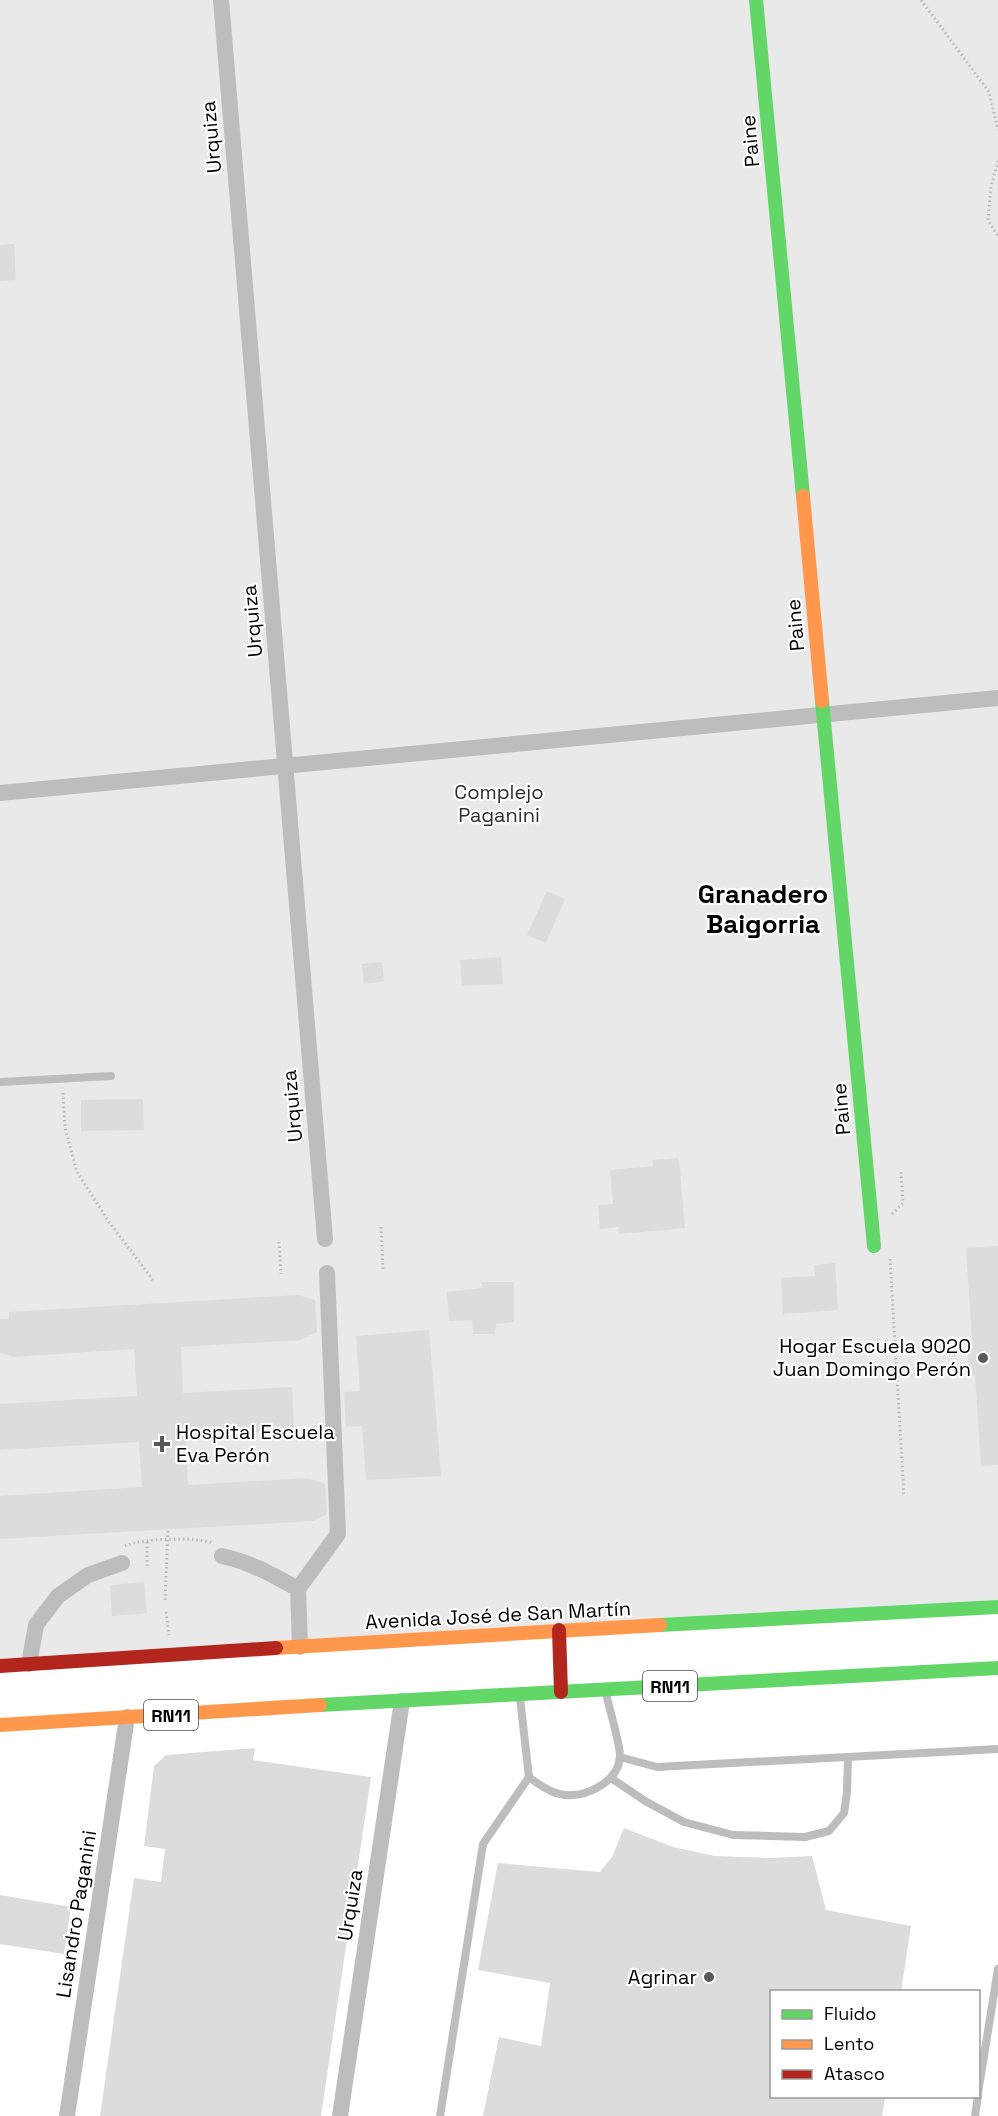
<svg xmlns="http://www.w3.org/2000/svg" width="998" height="2116" viewBox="0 0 998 2116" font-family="'Space Grotesk',sans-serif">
<rect width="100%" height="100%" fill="#fff"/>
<path fill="#e9e9e9" d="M 0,0 L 998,0 L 998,1607 L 0,1666 Z"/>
<path fill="#dcdcdc" d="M 14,244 L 16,280 L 0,281 L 0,245 Z
M 547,891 L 565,899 L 546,943 L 527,935 Z
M 501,957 L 503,984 L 462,986 L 460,960 Z
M 382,962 L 384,981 L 364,984 L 362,964 Z
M 143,1099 L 144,1130 L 81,1131 L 81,1100 Z
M 679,1158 L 685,1228 L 619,1234 L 618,1227 L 600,1229 L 598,1205 L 613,1204 L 610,1170 L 653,1166 L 653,1160 Z
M 998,1246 L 998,1465 L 981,1466 L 975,1375 L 969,1376 L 967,1340 L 972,1340 L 966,1248 Z
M 835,1263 L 838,1310 L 783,1314 L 781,1278 L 815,1276 L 814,1265 Z
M 481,1282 L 514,1282 L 514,1322 L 496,1324 L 495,1334 L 473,1334 L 472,1320 L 449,1321 L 447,1292 L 483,1288 Z
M 298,1295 L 315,1300 L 317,1332 L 300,1340 L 181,1347 L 183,1393 L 292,1387 L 294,1430 L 186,1436 L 188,1485 L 308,1478 L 325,1484 L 327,1514 L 313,1521 L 0,1539 L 0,1496 L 142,1487 L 139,1442 L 0,1450 L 0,1404 L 137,1396 L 134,1349 L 13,1357 L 0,1353 L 0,1319 L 9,1319 L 9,1312 Z
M 429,1330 L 441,1476 L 366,1480 L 362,1426 L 346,1427 L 344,1392 L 360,1391 L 356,1336 Z
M 144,1582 L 147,1613 L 112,1616 L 110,1585 Z
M 255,1748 L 253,1760 L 371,1777 L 321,2116 L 100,2116 L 134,1878 L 161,1882 L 165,1849 L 144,1846 L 154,1766 L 166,1755 Z
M 624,1828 L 673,1847 L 715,1856 L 772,1858 L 812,1856 L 826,1910 L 911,1926 L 901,1992 L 771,1992 L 771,2097 L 885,2097 L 882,2116 L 483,2116 L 499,2037 L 541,2046 L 550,1983 L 478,1970 L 498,1863 L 600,1872 L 612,1857 Z
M 0,1895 L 71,1907 L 64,1954 L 0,1944 Z"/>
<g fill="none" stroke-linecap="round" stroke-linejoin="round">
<path stroke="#b8b8b8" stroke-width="3" stroke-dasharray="1.5 3" stroke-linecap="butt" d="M 921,0 L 989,92 L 998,130
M 998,161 L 991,186 L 988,220 L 998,236
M 63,1093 L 65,1128 L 77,1172 L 109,1222 L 153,1280
M 892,1214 L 903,1203 L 901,1172
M 381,1227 L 383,1270
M 279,1242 L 281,1274
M 890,1259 L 904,1497
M 147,1542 L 147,1569
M 125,1546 C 141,1538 197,1537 213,1543
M 165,1600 L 168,1529
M 166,1612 L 169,1635"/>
<path stroke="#bdbdbd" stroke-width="8" d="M 0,1082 L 111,1076
M 520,1698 L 529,1777 C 539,1785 552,1794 565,1795 C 588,1797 619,1781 620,1756 C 620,1743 609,1708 606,1693
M 620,1757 L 657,1767 L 998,1749
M 611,1778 L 645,1801 L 684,1822 L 733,1835 L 805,1837 L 829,1831 L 844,1813 L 847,1792 L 848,1757
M 978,2093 L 998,1969
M 440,2116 L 483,1844 L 529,1777
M 975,2116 L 978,2096"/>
<path stroke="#bdbdbd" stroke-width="16" d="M 221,0 L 325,1239
M 0,793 L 998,698
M 222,1556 C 250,1562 273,1575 298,1589 L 300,1647
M 298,1589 L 338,1534 L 327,1273
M 29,1664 L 36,1625 L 58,1596 L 88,1575 L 122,1563
M 67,2116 L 127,1717
M 340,2116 L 402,1701"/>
<path stroke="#63d668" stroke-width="14" d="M 756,0 L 803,496
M 822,701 L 874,1246
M 660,1625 L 998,1607
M 320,1705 L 998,1668"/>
<path stroke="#ff974d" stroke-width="14" d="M 803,496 L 822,701
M 276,1648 L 660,1625
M 0,1725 L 320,1705"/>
<path stroke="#b3261e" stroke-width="14" d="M 559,1630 L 561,1692
M 0,1666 L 276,1648"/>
</g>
<g fill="#595959" stroke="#fff" stroke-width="2">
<circle cx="983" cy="1358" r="6"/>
<path d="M159 1435h6v6h6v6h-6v6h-6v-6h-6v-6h6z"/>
<circle cx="709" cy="1977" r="6"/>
</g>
<g text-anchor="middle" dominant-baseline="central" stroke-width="4.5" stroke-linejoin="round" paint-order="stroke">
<g fill="#fff" stroke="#4c4c4c" stroke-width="1.5">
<rect x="643" y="1671" width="54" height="30" rx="4.5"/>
<rect x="144" y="1700" width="54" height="30" rx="4.5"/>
</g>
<g font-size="18" font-weight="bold" fill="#000">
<text x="670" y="1686">RN11</text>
<text x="171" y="1715">RN11</text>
</g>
<g font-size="20" fill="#000" stroke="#fff">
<text transform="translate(211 137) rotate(-95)">Urquiza</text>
<text transform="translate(750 141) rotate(-95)">Paine</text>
<text transform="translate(252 621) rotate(-95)">Urquiza</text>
<text transform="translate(795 625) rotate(-95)">Paine</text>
<text transform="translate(292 1106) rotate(-95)">Urquiza</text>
<text transform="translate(841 1109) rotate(-95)">Paine</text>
<text transform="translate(498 1615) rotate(-3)">Avenida José de San Martín</text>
<text transform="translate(350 1905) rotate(-81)">Urquiza</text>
<text transform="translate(76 1914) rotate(-81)">Lisandro Paganini</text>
</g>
<g font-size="20" fill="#2e2e2e" stroke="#fff">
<text x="499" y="792">Complejo<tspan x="499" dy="23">Paganini</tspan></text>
</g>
<g font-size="20" fill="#000" stroke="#fff" text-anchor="end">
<text x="971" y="1346">Hogar Escuela 9020<tspan x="971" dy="23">Juan Domingo Perón</tspan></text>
<text x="176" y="1432" text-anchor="start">Hospital Escuela<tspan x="176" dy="23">Eva Perón</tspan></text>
<text x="697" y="1977">Agrinar</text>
</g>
<g font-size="26" font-weight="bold" fill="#000" stroke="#fff">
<text x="763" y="894">Granadero<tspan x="763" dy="30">Baigorria</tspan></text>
</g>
</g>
<rect x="770" y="1990" width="210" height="108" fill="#ffffff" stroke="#999999" stroke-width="1.5"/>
<rect x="782" y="2010" width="30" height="9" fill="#63d668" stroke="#999999" stroke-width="1.5"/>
<text x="824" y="2020" font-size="18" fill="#000000">Fluido</text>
<rect x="782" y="2040" width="30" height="9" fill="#ff974d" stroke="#999999" stroke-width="1.5"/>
<text x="824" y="2050" font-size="18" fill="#000000">Lento</text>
<rect x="782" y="2070" width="30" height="9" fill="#b3261e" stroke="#999999" stroke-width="1.5"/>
<text x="824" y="2080" font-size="18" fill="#000000">Atasco</text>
</svg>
